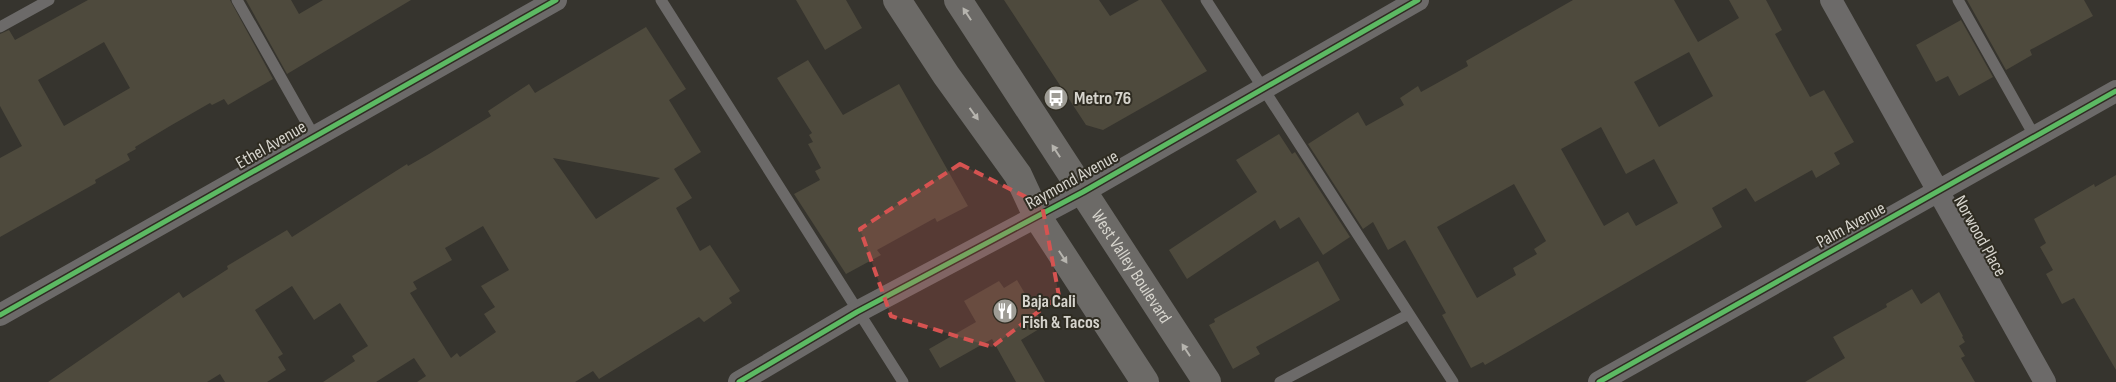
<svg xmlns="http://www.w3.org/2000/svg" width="2116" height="382" viewBox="0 0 2116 382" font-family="'Sofia Sans Condensed',sans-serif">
<rect width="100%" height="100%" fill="#36342e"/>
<path fill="#4e4a3d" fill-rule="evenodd" d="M 88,0 L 230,0 L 273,79 L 228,105 L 224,99 L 212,105 L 210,103 L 170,126 L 135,147 L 136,149 L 127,154 L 130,160 L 95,180 L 96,183 L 0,237 L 0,158 L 22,146 L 0,106 L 0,34 L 9,30 L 15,40 ZM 104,42 L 130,88 L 64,126 L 38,80 Z
M 246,0 L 291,0 L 299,14 L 323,0 L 411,0 L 287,74 Z
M 796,0 L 846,0 L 862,28 L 825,50 Z
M 1004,0 L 1099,0 L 1110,16 L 1139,0 L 1161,0 L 1207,71 L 1103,130 L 1086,125 Z
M 1573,0 L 1674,0 L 1698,42 L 1739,18 L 1729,0 L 1766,0 L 1782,30 L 1775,34 L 1810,97 L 1824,90 L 1854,142 L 1834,153 L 1840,164 L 1816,178 L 1812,170 L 1755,202 L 1746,188 L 1712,208 L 1722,227 L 1513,349 L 1485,365 L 1483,362 L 1471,368 L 1442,315 L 1446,313 L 1405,240 L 1388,250 L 1373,222 L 1363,229 L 1308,144 L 1358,112 L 1366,126 L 1404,105 L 1400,98 L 1418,86 L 1421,92 L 1468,66 L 1466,61 ZM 1689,52 L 1713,96 L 1659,127 L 1634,82 ZM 1601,127 L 1626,174 L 1654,159 L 1678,203 L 1636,226 L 1628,212 L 1604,226 L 1561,149 ZM 1514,184 L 1546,241 L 1534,249 L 1537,254 L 1513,268 L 1516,275 L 1477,298 L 1437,227 Z
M 1967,0 L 2084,0 L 2093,16 L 2030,50 L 2032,55 L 2006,70 Z
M 1961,20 L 1993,77 L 1959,96 L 1948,76 L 1936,82 L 1916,45 Z
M 646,27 L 686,89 L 669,100 L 701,152 L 674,169 L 692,198 L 676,208 L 700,251 L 710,245 L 740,291 L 729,298 L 732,303 L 704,322 L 699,317 L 599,379 L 593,371 L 575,382 L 417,382 L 426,376 L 414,358 L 376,382 L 323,382 L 355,361 L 352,356 L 368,346 L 340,303 L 314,320 L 292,286 L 255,310 L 283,354 L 278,357 L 286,370 L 267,382 L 225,382 L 220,374 L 207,382 L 48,382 L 179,292 L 183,298 L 228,269 L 227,266 L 287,230 L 292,237 L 407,164 L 408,166 L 429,154 L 491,116 L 488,111 L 529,84 L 535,93 ZM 553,158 L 660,178 L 596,219 ZM 483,226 L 509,270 L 481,286 L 495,307 L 484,314 L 496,332 L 460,357 L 457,353 L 451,358 L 410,293 L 417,289 L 413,282 L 452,260 L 445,248 Z
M 808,60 L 843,115 L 899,84 L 968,206 L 937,222 L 935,218 L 877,250 L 881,255 L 846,274 L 794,194 L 820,180 L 815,171 L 821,168 L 808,144 L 813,142 L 809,135 L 812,133 L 777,78 Z
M 1279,134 L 1292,154 L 1295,152 L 1350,237 L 1323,255 L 1299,217 L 1280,229 L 1275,220 L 1187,279 L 1169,250 L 1257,192 L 1236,160 Z
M 2116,175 L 2116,370 L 2074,298 L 2062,304 L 2046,274 L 2053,270 L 2040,247 L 2046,243 L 2034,219 L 2094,184 L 2095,187 Z
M 1318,261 L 1340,300 L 1256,347 L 1260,354 L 1233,369 L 1209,325 L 1215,322 L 1214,319 Z
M 1017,280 L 1044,326 L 1021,340 L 1045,382 L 1016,382 L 992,339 L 940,368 L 929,349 L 976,322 L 964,301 L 999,281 L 1004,288 Z
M 1912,289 L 1921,304 L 1939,292 L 1963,336 L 1962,337 L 1965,342 L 1959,346 L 1965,356 L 1961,358 L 1975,382 L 1805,382 L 1845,358 L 1833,337 L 1887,307 L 1886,304 Z"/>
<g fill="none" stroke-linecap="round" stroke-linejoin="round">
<path stroke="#6c6a69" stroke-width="11" d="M 237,0 L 314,136
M 661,0 L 903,382
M 1206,0 L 1453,382
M 1958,0 L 2035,137
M 0,27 L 49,0
M 1280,382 L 1409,314"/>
<path stroke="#6c6a69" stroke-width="22" d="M 1831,0 L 2045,382
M 0,315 L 556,0
M 739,382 L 857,312 L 1083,192 L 1418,0
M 1599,382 L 2116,91"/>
<g stroke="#6c6a67" stroke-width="28">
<path d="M 897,0 L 946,75 L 1018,175 L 1037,216 L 1145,382"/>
<path id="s1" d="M 958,0 L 1207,382"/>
</g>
<defs>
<path id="cycleway" d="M 0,315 L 556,0
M 739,382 L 857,312 L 1083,192 L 1418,0
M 1599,382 L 2116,91"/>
</defs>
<use href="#cycleway" stroke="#2f2c22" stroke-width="8"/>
<use href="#cycleway" stroke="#5cba63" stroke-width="5"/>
</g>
<defs><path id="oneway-solid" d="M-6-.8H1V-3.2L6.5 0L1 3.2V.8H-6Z" transform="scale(1.25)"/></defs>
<g fill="#b6b4ae">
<use href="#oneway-solid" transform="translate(967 14) rotate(-123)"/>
<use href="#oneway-solid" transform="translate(974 114) rotate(54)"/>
<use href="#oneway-solid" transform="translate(1056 151) rotate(-123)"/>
<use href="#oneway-solid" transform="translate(1063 257) rotate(57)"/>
<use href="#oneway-solid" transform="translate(1186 350) rotate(-123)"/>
</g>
<path fill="#d65351" fill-opacity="0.2" stroke="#d65351" stroke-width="4" stroke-dasharray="10 6" stroke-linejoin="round" d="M 960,164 L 1042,205 L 1059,296 L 992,347 L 891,316 L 860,229 Z"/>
<defs>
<symbol id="bus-disc" viewBox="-11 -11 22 22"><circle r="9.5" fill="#9e9c95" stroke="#2f2c22"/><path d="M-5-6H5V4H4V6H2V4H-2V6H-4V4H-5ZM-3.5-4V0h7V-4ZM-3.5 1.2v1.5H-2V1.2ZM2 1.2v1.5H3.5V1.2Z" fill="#fff"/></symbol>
<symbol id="restaurant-disc" viewBox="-11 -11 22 22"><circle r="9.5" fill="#9e9c95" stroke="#2f2c22"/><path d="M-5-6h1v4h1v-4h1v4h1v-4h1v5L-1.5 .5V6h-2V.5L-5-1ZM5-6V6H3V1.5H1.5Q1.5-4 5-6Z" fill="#fff"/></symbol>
</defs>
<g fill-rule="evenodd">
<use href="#bus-disc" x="1042" y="84" width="28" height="28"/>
<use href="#restaurant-disc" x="991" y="297" width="28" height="28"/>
</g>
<g text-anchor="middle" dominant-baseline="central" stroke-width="4" stroke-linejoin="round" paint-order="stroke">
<g font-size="18" font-weight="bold" fill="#d6d4cd" stroke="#2f2c22" text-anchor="start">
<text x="1074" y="98">Metro 76</text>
<text x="1022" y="301">Baja Cali<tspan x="1022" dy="21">Fish &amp; Tacos</tspan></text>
</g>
<g font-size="18" fill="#d6d4cd" stroke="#2f2c22">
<text transform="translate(271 145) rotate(-30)">Ethel Avenue</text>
<text transform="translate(1072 180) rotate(-29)">Raymond Avenue</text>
<text transform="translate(1851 225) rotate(-29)">Palm Avenue</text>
<text transform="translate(1980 236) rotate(61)">Norwood Place</text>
<text stroke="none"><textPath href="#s1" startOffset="318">West Valley Boulevard</textPath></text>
</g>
</g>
</svg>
